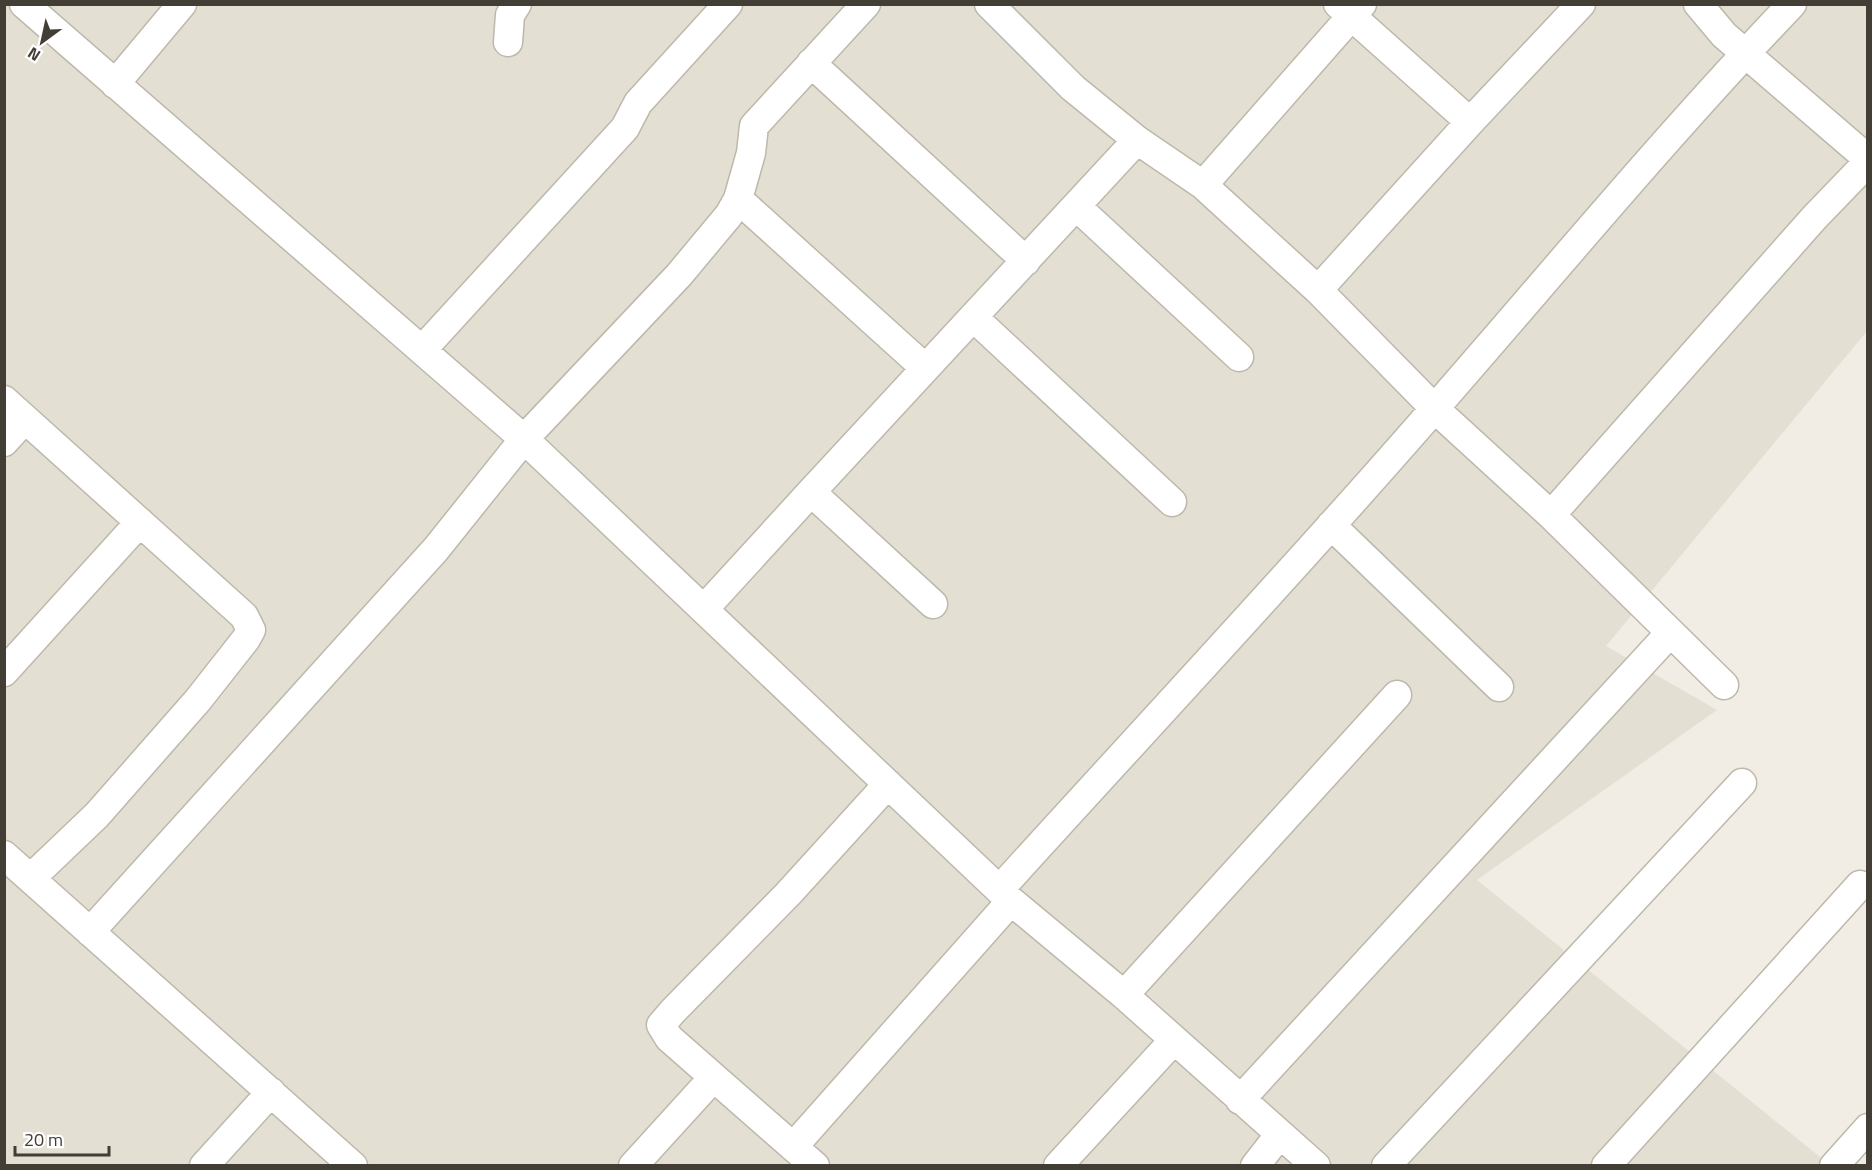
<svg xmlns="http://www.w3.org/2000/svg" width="1872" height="1170" viewBox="0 0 1872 1170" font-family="'Titillium Web',sans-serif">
<rect width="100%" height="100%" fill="#f1ede5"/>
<path fill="#e4dfd3" d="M 5,5 L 1867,5 L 1867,331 L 1606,646 L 1717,710 L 1477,880 L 1830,1165 L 5,1166 Z"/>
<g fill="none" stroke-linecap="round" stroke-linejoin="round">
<defs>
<path id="minor" d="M 24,4 L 524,439 L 1011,901 L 1124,995 L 1316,1166
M 989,4 L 1073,88 L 1137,140 L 1203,185 L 1318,290 L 1434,408 L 1551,515 L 1724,685
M 1338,4 L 1470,122
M 1698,4 L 1724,35 L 1868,159
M 508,42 L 510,15 L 517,4
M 811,63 L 1026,261
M 115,84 L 182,4
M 1203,185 L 1362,4
M 738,199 L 925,368
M 1076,206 L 1239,357
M 1318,290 L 1470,122 L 1581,4
M 973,317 L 1172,502
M 422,350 L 625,128 L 638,103 L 728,4
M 4,400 L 244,616 L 251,630 L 246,639 L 198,700 L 97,815 L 31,878
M 4,442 L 25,419
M 811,492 L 933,604
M 1551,515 L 1814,218 L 1868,162
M 1331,525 L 1499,687
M 704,609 L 811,492 L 1137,140
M 4,672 L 140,522
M 4,855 L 353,1166
M 1000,889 C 1125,751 1253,614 1377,474 C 1516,318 1647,156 1792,4
M 90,932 L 436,549 L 524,439 L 679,275 L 729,215 L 738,199 L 751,153 L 754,126 L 866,4
M 1124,995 L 1397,695
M 1240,1100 L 1670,633
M 793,1147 L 1011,901
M 204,1166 L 271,1092
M 633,1166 L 713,1078
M 815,1166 L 669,1038 L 661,1025 L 673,1011 L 788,894 L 888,784
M 1058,1166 L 1174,1040
M 1255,1166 L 1280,1134
M 1386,1166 L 1742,783
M 1606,1166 L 1860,885
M 1834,1166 L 1868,1128"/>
</defs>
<use href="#minor" stroke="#beb8ab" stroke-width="31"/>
<use href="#minor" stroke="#fff" stroke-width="28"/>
</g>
<rect width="1872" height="1170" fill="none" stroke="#423d35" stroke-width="12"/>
<g transform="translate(42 42) rotate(213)" stroke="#ffffff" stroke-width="4.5" paint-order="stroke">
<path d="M0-4.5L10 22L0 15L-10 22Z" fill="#423d35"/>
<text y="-9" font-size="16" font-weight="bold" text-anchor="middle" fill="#423d35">N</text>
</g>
<path d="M15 1146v9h94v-9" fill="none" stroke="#423d35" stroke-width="3"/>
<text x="24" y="1146" font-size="18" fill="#423d35" stroke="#ffffff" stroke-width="4.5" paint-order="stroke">20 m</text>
</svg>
